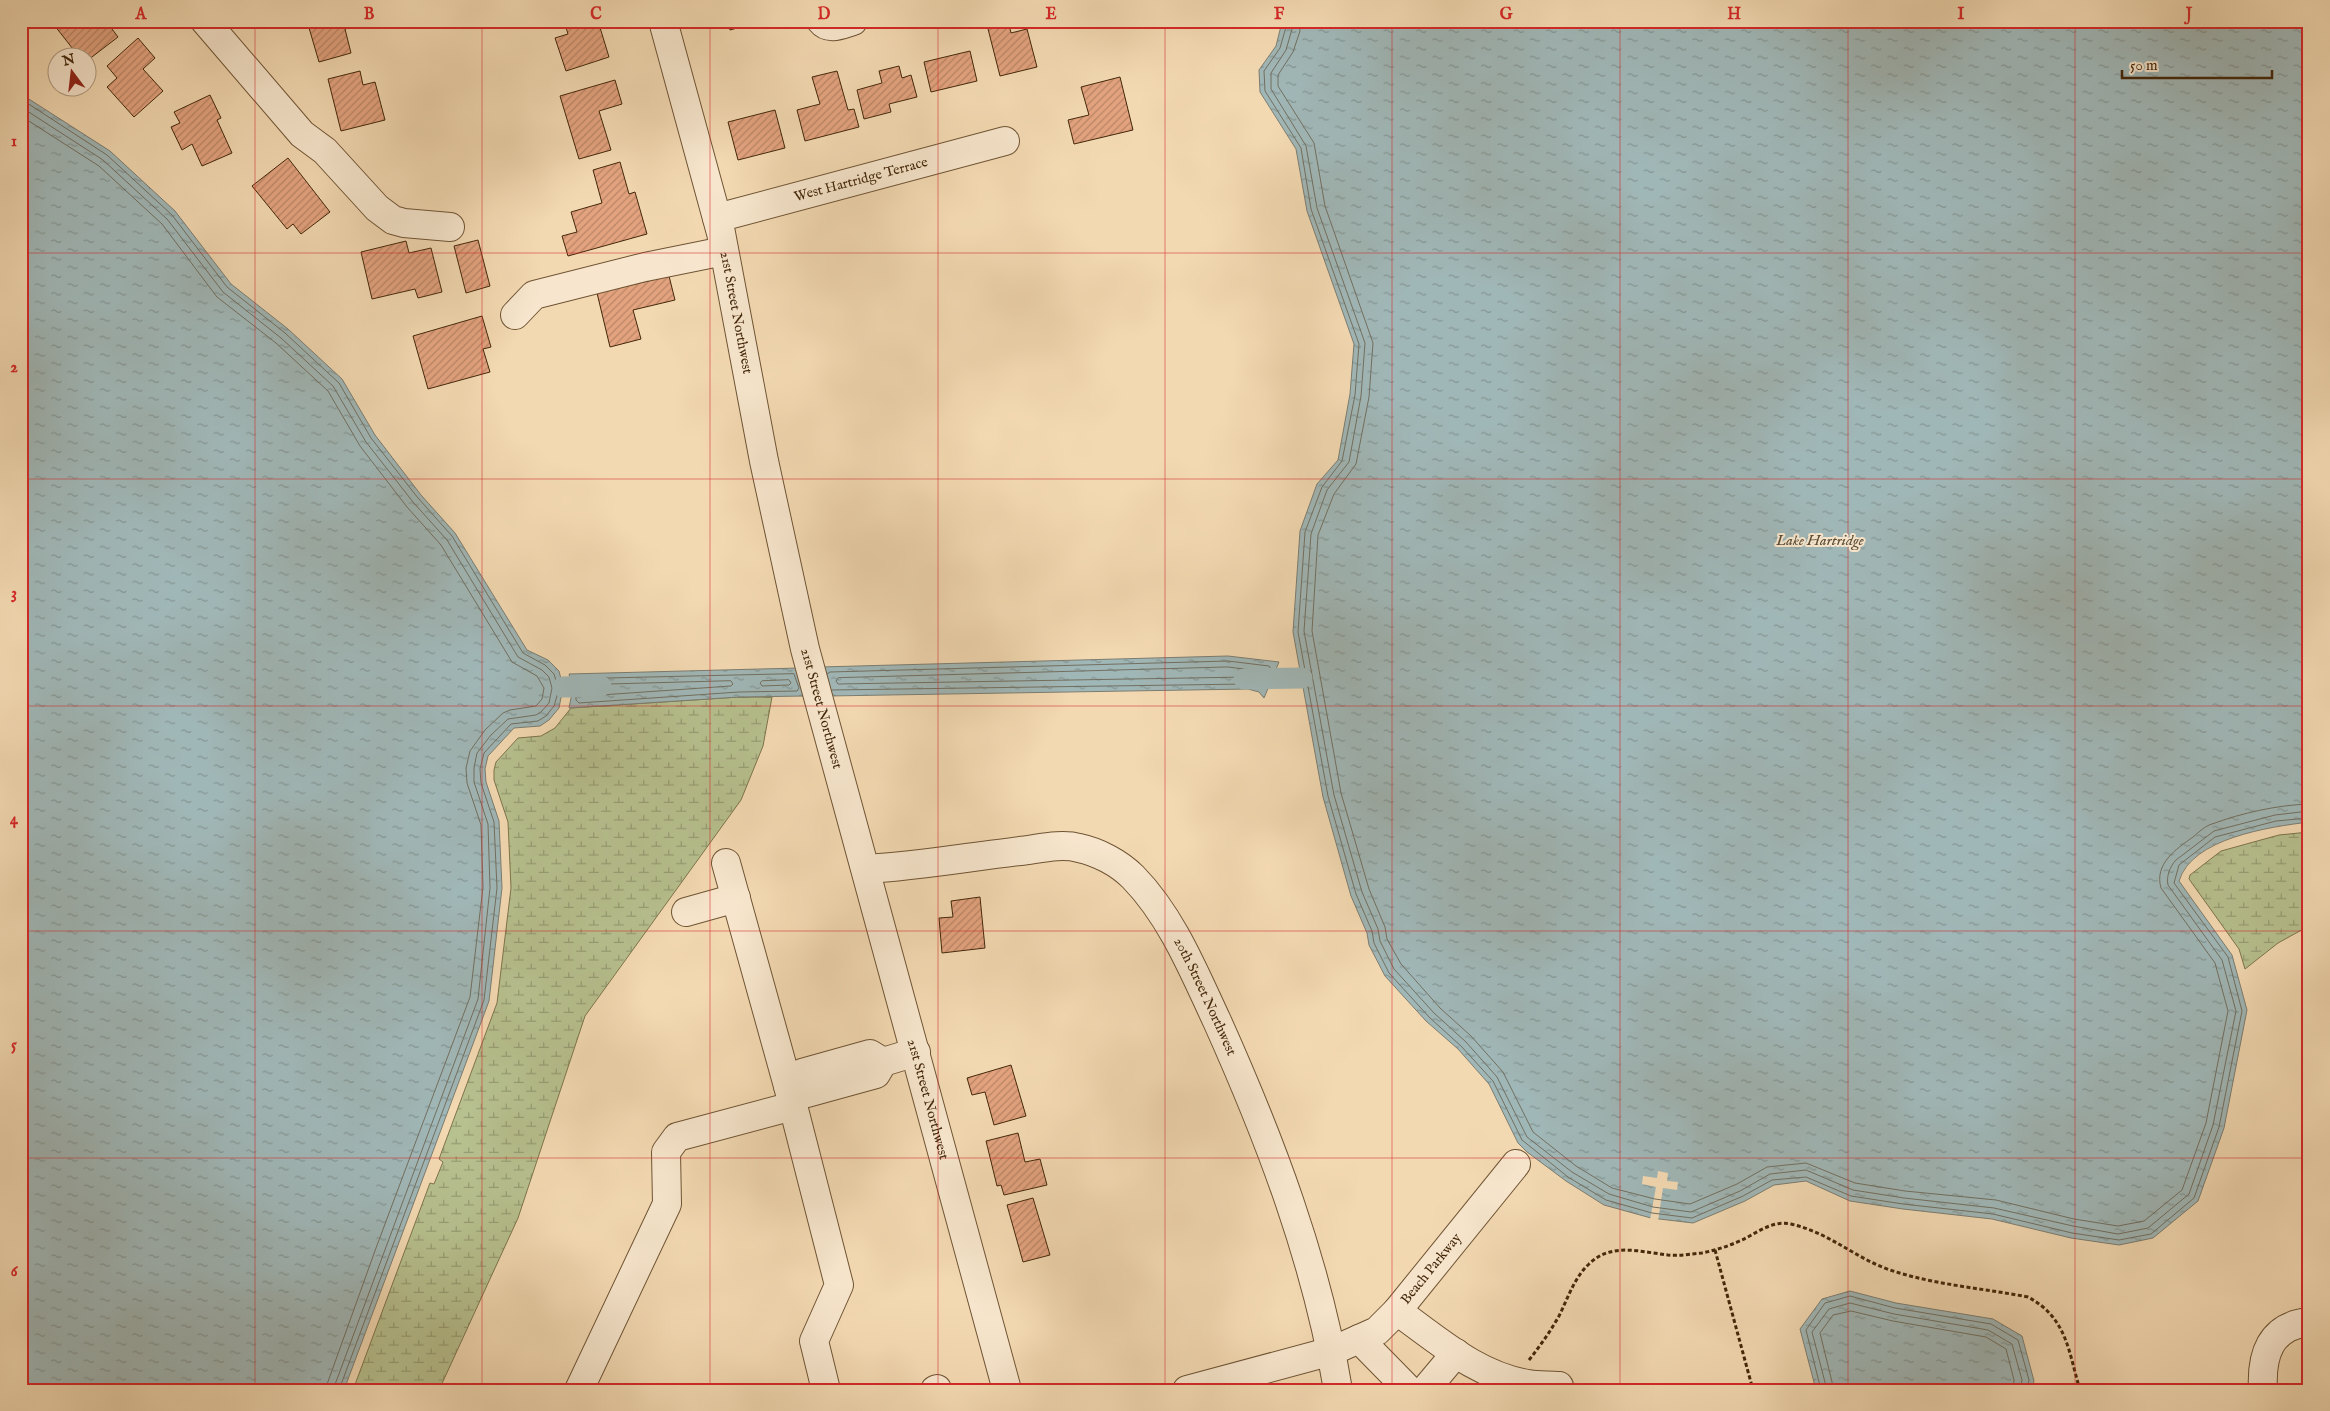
<svg xmlns="http://www.w3.org/2000/svg" width="2330" height="1411" viewBox="0 0 2330 1411" font-family="'IM FELL English',serif">
<defs>
<pattern id="wetland-marsh" width="20" height="14" patternUnits="userSpaceOnUse" patternTransform="scale(1.25)"><rect width="20" height="14" fill="#b7c08f"/><path d="M1 5h8M5 5V1M11 12h8M15 12V8" fill="none" stroke="#969c73"/></pattern>
<pattern id="water-ripples" width="26" height="14" patternUnits="userSpaceOnUse" patternTransform="scale(1.25)"><rect width="26" height="14" fill="#a0b7b7"/><path d="M2 4q2-2 4 0t4 0M15 11q2-2 4 0t4 0" fill="none" stroke="#849593"/></pattern>
<pattern id="building-hatch" width="6" height="6" patternUnits="userSpaceOnUse" patternTransform="scale(1.25)"><rect width="6" height="6" fill="#e3a37f"/><path d="M-1 1l2-2M0 6l6-6M5 7l2-2" fill="none" stroke="#ba8566"/></pattern>
</defs>
<rect width="100%" height="100%" fill="#f3d9b2"/>
<filter id="stains"><feTurbulence type="fractalNoise" baseFrequency=".004" numOctaves="4"/><feColorMatrix values="0 0 0 0 .2 0 0 0 0 .09 0 0 0 0 .02 0 0 0 .5 -.17"/></filter>
<radialGradient id="worn" r=".72"><stop offset=".6" stop-color="#630" stop-opacity="0"/><stop offset="1" stop-color="#630" stop-opacity=".3"/></radialGradient>
<path fill="url(#wetland-marsh)" stroke="#7d744c" d="M 739,697 L 772,697 L 763,746 L 741,800 L 585,1016 L 518,1218 L 439,1390 L 353,1390 L 430,1183 L 434,1184 L 443,1162 L 439,1159 L 497,1003 L 511,888 L 508,822 L 494,780 L 494,770 L 496,762 L 518,738 L 541,736 L 555,728 L 571,708 Z
M 2309,832 L 2309,966 L 2303,961 L 2307,927 L 2278,943 L 2245,969 L 2239,949 L 2189,879 L 2190,875 L 2221,851 L 2279,835 Z"/>
<path fill="url(#water-ripples)" stroke="#7b7d72" d="M 1279,21 L 2309,21 L 2309,822 C 2269,827 2192,838 2179,881 L 2232,955 L 2247,1010 L 2224,1128 L 2198,1201 L 2153,1238 L 2119,1245 L 2071,1238 L 1992,1219 L 1903,1209 L 1850,1201 L 1806,1181 L 1774,1185 L 1745,1201 L 1693,1223 L 1651,1218 L 1604,1205 L 1566,1181 L 1527,1152 L 1518,1143 L 1489,1084 L 1458,1049 L 1426,1021 L 1385,976 L 1369,945 L 1367,933 L 1351,896 L 1323,797 L 1293,632 L 1300,531 L 1317,484 L 1338,460 L 1350,394 L 1354,344 L 1307,211 L 1296,149 L 1260,92 L 1259,70 L 1276,46 L 1281,26 Z
M 21,94 L 110,151 L 175,211 L 231,284 L 288,329 L 342,379 L 375,435 L 421,495 L 455,533 L 527,650 L 548,660 L 559,671 L 563,687 L 559,708 L 549,720 L 540,726 L 514,728 L 488,756 L 485,769 L 486,782 L 499,821 L 502,888 L 489,1001 L 344,1390 L 21,1390 Z
M 1228,656 L 1279,662 L 1264,698 L 1259,692 L 1248,689 L 828,696 L 820,667 Z
M 799,668 L 806,696 L 739,697 L 569,708 L 573,688 L 569,674 Z
M 1850,1291 L 1896,1303 L 1993,1319 L 2022,1336 L 2034,1381 L 2031,1390 L 1816,1390 L 1800,1329 L 1822,1299 Z"/>
<path fill="#f3d9b2" d="M 1658,1171 L 1668,1173 L 1667,1181 L 1678,1182 L 1677,1190 L 1663,1188 L 1658,1221 L 1650,1220 L 1656,1187 L 1642,1184 L 1643,1176 L 1657,1178 Z"/>
<g fill="none" stroke-linecap="round" stroke-linejoin="round">
<path stroke="#726f60" stroke-width="1" d="M 1285,21 L 1286,27 L 1280,48 L 1264,71 L 1265,91 L 1301,148 L 1311,209 L 1359,344 L 1355,395 L 1342,461 L 1322,487 L 1305,532 L 1298,632 L 1328,796 L 1356,894 L 1372,931 L 1374,943 L 1389,973 L 1430,1018 L 1461,1046 L 1493,1081 L 1522,1140 L 1568,1177 L 1606,1200 L 1652,1213 L 1692,1218 L 1743,1196 L 1772,1180 L 1806,1177 L 1851,1196 L 1903,1204 L 1993,1214 L 2072,1233 L 2119,1240 L 2151,1234 L 2194,1198 L 2219,1127 L 2242,1011 L 2228,957 L 2174,883 L 2179,865 L 2215,837 L 2276,821 L 2309,818
M 1292,21 L 1292,29 L 1286,50 L 1271,73 L 1271,89 L 1306,146 L 1317,208 L 1365,343 L 1361,396 L 1349,462 L 1327,490 L 1311,534 L 1304,631 L 1334,795 L 1362,892 L 1378,929 L 1380,941 L 1394,969 L 1434,1013 L 1466,1042 L 1497,1077 L 1527,1137 L 1572,1172 L 1609,1194 L 1653,1207 L 1691,1212 L 1740,1191 L 1770,1174 L 1806,1170 L 1853,1190 L 1904,1198 L 1994,1208 L 2073,1226 L 2118,1234 L 2148,1228 L 2189,1194 L 2213,1125 L 2236,1011 L 2222,960 L 2168,885 C 2166,877 2170,866 2176,860 L 2214,831 L 2275,815 L 2309,811
M 1299,21 L 1300,31 L 1293,52 L 1278,75 L 1278,86 L 1314,143 L 1325,206 L 1373,343 L 1369,397 L 1356,464 L 1334,494 L 1318,535 L 1312,631 L 1341,793 L 1369,889 L 1385,927 L 1387,939 L 1401,964 L 1440,1008 L 1471,1036 L 1503,1072 L 1533,1132 L 1576,1166 L 1612,1188 L 1655,1199 L 1690,1204 L 1737,1184 L 1767,1167 L 1806,1163 L 1855,1183 L 1905,1191 L 1996,1200 L 2074,1219 L 2118,1226 L 2144,1221 L 2182,1190 L 2206,1123 L 2228,1011 L 2215,963 L 2161,888 C 2154,864 2176,849 2193,837 C 2199,832 2205,826 2212,824 C 2242,813 2277,805 2309,804
M 21,99 L 107,155 L 172,215 L 227,287 L 285,333 L 339,383 L 371,438 L 418,498 L 452,536 L 523,653 L 545,665 L 554,674 L 558,687 L 557,696 L 554,706 L 546,716 L 538,721 L 511,724 L 484,753 L 480,769 L 481,783 L 494,822 L 497,888 L 484,1000 L 339,1390
M 21,107 L 103,160 L 167,219 L 223,292 L 281,338 L 333,386 L 366,442 L 413,502 L 447,540 L 518,657 L 542,670 L 549,677 L 552,688 L 549,703 L 541,712 L 536,715 L 508,719 L 491,735 L 477,753 L 474,768 L 474,782 L 488,824 L 490,888 L 478,999 L 333,1390
M 21,116 L 99,166 L 162,224 L 217,297 L 276,343 L 328,391 L 360,446 L 407,507 L 441,545 L 512,662 L 537,676 L 544,688 L 542,699 L 536,706 L 510,710 L 503,713 L 485,730 L 470,751 L 466,768 L 467,783 L 481,825 L 483,887 L 470,997 L 376,1248 L 325,1390
M 1228,667 L 1260,671 L 1262,674 L 1258,680 L 1247,677 L 838,684 L 836,681 L 838,678 Z
M 794,674 L 799,688 L 797,691 L 739,692 L 579,703 L 576,700 L 576,682 L 578,679 Z
M 827,674 L 830,672 L 1228,661 L 1269,666 L 1271,669 L 1261,688 L 1247,684 L 832,690
M 789,680 L 791,683 L 789,685 L 762,686 L 760,683 L 762,681 Z
M 731,681 L 733,684 L 731,686 L 586,696 L 583,693 L 586,685 Z
M 1821,1390 L 1806,1330 L 1825,1303 L 1850,1296 L 1895,1308 L 1991,1324 L 2018,1340 L 2029,1380 L 2027,1390
M 1827,1390 L 1812,1332 L 1829,1309 L 1850,1303 L 1894,1314 L 1988,1330 L 2012,1344 L 2022,1380 L 2020,1390
M 1834,1390 L 1820,1333 L 1833,1315 L 1851,1311 L 1893,1321 L 1986,1337 L 2006,1349 L 2014,1380 L 2013,1390"/>
<path stroke="#a0b7b7" stroke-width="21" d="M 1244,679 L 1302,678
M 563,687 L 601,686"/>
</g>
<path fill="url(#building-hatch)" stroke="#43270a" d="M 51,21 L 106,21 L 118,37 L 88,60 L 88,58 L 80,58 Z
M 307,21 L 362,21 L 362,24 L 345,29 L 351,53 L 319,62 Z
M 564,21 L 598,21 L 609,57 L 566,71 L 555,38 L 568,34 Z
M 727,21 L 762,21 L 730,30 Z
M 986,21 L 1008,21 L 1011,33 L 1027,29 L 1037,67 L 1000,76 Z
M 138,38 L 155,58 L 143,69 L 163,91 L 134,117 L 107,87 L 117,78 L 107,66 Z
M 970,51 L 977,81 L 931,92 L 924,62 Z
M 899,66 L 902,78 L 911,75 L 917,97 L 889,104 L 891,112 L 864,119 L 857,90 L 882,83 L 879,71 Z
M 360,71 L 363,85 L 375,82 L 385,120 L 341,131 L 328,79 Z
M 837,71 L 848,110 L 854,109 L 859,127 L 805,141 L 797,110 L 820,104 L 812,77 Z
M 1120,77 L 1133,130 L 1074,144 L 1068,120 L 1089,115 L 1081,87 Z
M 615,80 L 622,104 L 599,111 L 611,150 L 579,159 L 560,96 Z
M 210,95 L 221,118 L 217,120 L 232,153 L 202,166 L 192,144 L 182,150 L 171,127 L 180,123 L 174,112 Z
M 775,110 L 785,148 L 738,160 L 728,122 Z
M 288,158 L 330,212 L 301,234 L 293,224 L 287,229 L 252,186 Z
M 620,162 L 629,194 L 635,192 L 647,234 L 568,256 L 562,236 L 577,232 L 571,212 L 602,203 L 593,170 Z
M 478,240 L 490,286 L 466,293 L 454,246 Z
M 406,241 L 409,253 L 431,248 L 442,292 L 418,298 L 415,289 L 372,299 L 361,252 Z
M 669,276 L 675,300 L 633,310 L 641,339 L 610,347 L 597,293 Z
M 482,316 L 491,347 L 483,349 L 490,372 L 428,389 L 413,336 Z
M 980,897 L 985,948 L 942,953 L 939,918 L 953,917 L 951,901 Z
M 1011,1065 L 1026,1116 L 994,1125 L 985,1092 L 972,1095 L 967,1078 Z
M 1018,1133 L 1025,1162 L 1040,1159 L 1047,1185 L 1004,1195 L 1001,1185 L 997,1186 L 986,1141 Z
M 1033,1198 L 1050,1255 L 1023,1262 L 1007,1205 Z"/>
<g fill="none" stroke-linecap="round" stroke-linejoin="round">
<defs>
<g id="minor">
<path d="M 205,21 L 302,134 L 325,151 L 377,208 L 393,220 L 404,223 L 450,227"/>
<path id="s1" d="M 663,21 L 721,233 L 764,461 L 805,649 L 1007,1390"/>
<path d="M 821,21 C 829,31 842,24 853,21"/>
<path id="s2" d="M 717,218 L 1005,141"/>
<path d="M 515,315 L 534,295 L 645,267 L 724,251"/>
<path d="M 726,863 L 788,1086 L 839,1285 L 814,1341 L 826,1390"/>
<path id="s3" d="M 867,869 C 918,866 969,857 1020,851 C 1038,849 1061,843 1079,848 C 1098,852 1119,863 1133,877 C 1172,917 1194,972 1217,1021 C 1270,1139 1317,1262 1338,1390"/>
<path d="M 686,912 L 736,898"/>
<path d="M 795,1084 L 807,1093 L 876,1074 L 883,1062 L 916,1052"/>
<path d="M 788,1086 L 795,1084 L 802,1073 L 870,1054 L 883,1062"/>
<path d="M 1397,1311 C 1438,1340 1477,1376 1528,1384 C 1538,1386 1549,1385 1559,1386"/>
<path d="M 1359,1339 L 1409,1390"/>
<path d="M 579,1390 L 667,1204 L 666,1152 L 677,1137 L 793,1106"/>
<path d="M 935,1390 L 937,1389"/>
<path id="s4" d="M 1187,1390 L 1332,1351 L 1377,1331 L 1397,1311 L 1516,1164"/>
<path d="M 1425,1390 L 1456,1353"/>
<path d="M 2263,1390 C 2261,1355 2270,1326 2309,1322"/>
</g>
</defs>
<use href="#minor" stroke="#6f5434" stroke-width="30"/>
<path stroke="#43270a" stroke-width="3" stroke-dasharray="4 2.5" stroke-linecap="butt" d="M 1715,1250 L 1753,1390
M 1529,1360 C 1540,1346 1550,1332 1559,1316 C 1568,1298 1574,1278 1589,1264 C 1611,1242 1641,1252 1668,1255 C 1679,1256 1692,1254 1702,1253 C 1716,1250 1729,1246 1742,1240 C 1757,1233 1772,1220 1791,1224 C 1830,1233 1855,1258 1890,1270 C 1935,1285 1981,1288 2028,1297 C 2067,1318 2068,1350 2080,1390"/>
<use href="#minor" stroke="#f7e6cd" stroke-width="28"/>
</g>
<path fill="none" stroke="#d62828" stroke-width="1" stroke-opacity="0.55" d="M 255,21 L 255,1390M 482,21 L 482,1390M 710,21 L 710,1390M 938,21 L 938,1390M 1165,21 L 1165,1390M 1392,21 L 1392,1390M 1620,21 L 1620,1390M 1848,21 L 1848,1390M 2075,21 L 2075,1390M 21,253 L 2309,253M 21,479 L 2309,479M 21,706 L 2309,706M 21,931 L 2309,931M 21,1158 L 2309,1158"/>
<g text-anchor="middle" dominant-baseline="central" stroke-width="4" stroke-linejoin="round" paint-order="stroke">
<g font-size="14" fill="#43270a" stroke="#f7e6cd">
<text stroke="none"><textPath href="#s2" startOffset="149">West Hartridge Terrace</textPath></text>
<text stroke="none"><textPath href="#s1" startOffset="301">21st Street Northwest</textPath></text>
<text stroke="none"><textPath href="#s1" startOffset="706">21st Street Northwest</textPath></text>
<text stroke="none"><textPath href="#s3" startOffset="416">20th Street Northwest</textPath></text>
<text stroke="none"><textPath href="#s1" startOffset="1111">21st Street Northwest</textPath></text>
<text stroke="none"><textPath href="#s4" startOffset="282">Beach Parkway</textPath></text>
</g>
<g font-size="15" font-style="italic" fill="#5a4b35" stroke="#f7e6cd">
<text x="1820" y="540">Lake Hartridge</text>
</g>
</g>
<rect width="2330" height="1411" fill="none" stroke="#f3d9b2" stroke-width="55"/>
<g transform="translate(72 72) rotate(345)"><circle r="24" fill="#f7e6cd" stroke="#af9a7f"/>
<path d="M0-4L9 19L0 12L-9 19Z" fill="#8f2418"/>
<text y="-8" font-size="14" font-weight="bold" text-anchor="middle" fill="#43270a">N</text>
</g>
<path d="M2122 70v8h150v-8" fill="none" stroke="#43270a" stroke-width="2.5"/>
<text x="2130" y="70" font-size="15" fill="#43270a" stroke="#f7e6cd" stroke-width="4" paint-order="stroke">50 m</text>
<rect x="28" y="28" width="2274" height="1356" fill="none" stroke="#d62828" stroke-width="2"/>
<g font-size="16" text-anchor="middle" font-weight="bold" fill="#d62828">
<text x="141" y="19">A</text>
<text x="369" y="19">B</text>
<text x="596" y="19">C</text>
<text x="824" y="19">D</text>
<text x="1051" y="19">E</text>
<text x="1279" y="19">F</text>
<text x="1506" y="19">G</text>
<text x="1734" y="19">H</text>
<text x="1961" y="19">I</text>
<text x="2189" y="19">J</text>
<text x="14" y="146">1</text>
<text x="14" y="372">2</text>
<text x="14" y="598">3</text>
<text x="14" y="824">4</text>
<text x="14" y="1050">5</text>
<text x="14" y="1276">6</text>
</g>
<rect width="100%" height="100%" filter="url(#stains)"/>
<rect width="100%" height="100%" fill="url(#worn)"/>
</svg>
